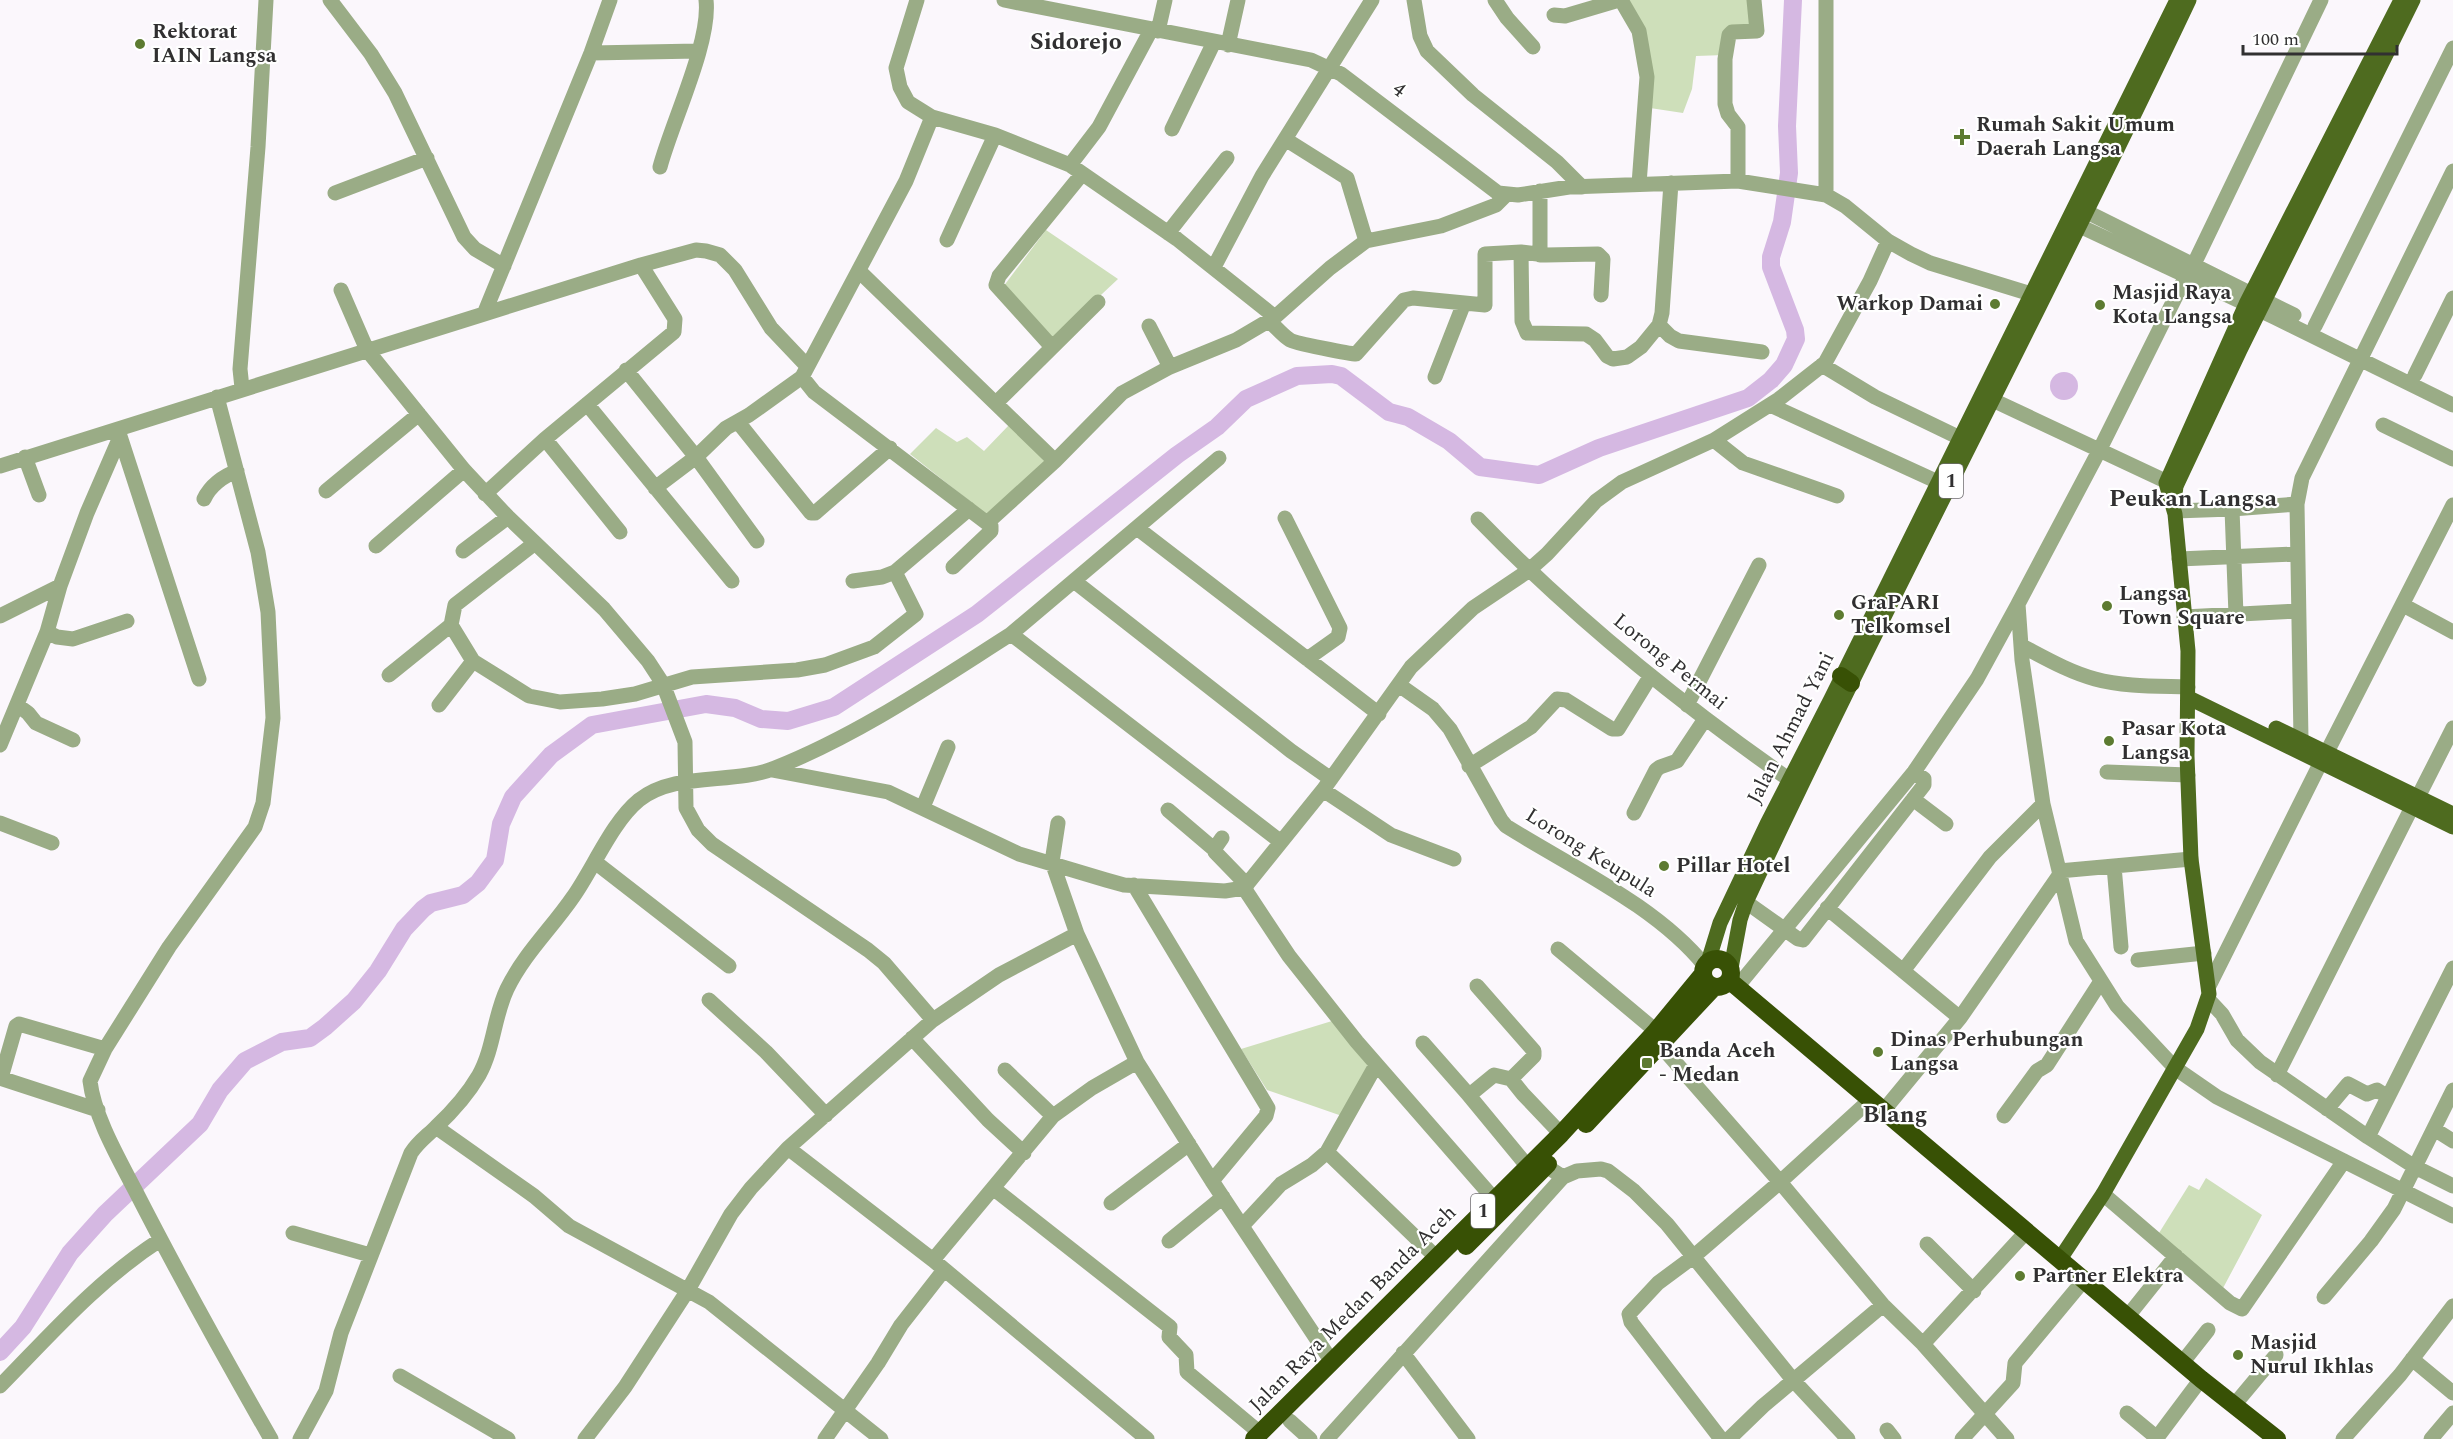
<svg xmlns="http://www.w3.org/2000/svg" width="2453" height="1439" viewBox="0 0 2453 1439" font-family="Spectral,serif">
<rect width="100%" height="100%" fill="#fbf7fc"/>
<path fill="#cedfba" d="M 1627,0 L 1750,0 L 1755,30 L 1728,30 L 1725,55 L 1696,56 L 1692,89 L 1683,113 L 1650,108 Z
M 1046,230 L 1118,279 L 1054,339 L 1003,287 Z
M 1010,424 L 1048,460 L 987,515 L 910,454 L 936,428 L 957,442 L 967,437 L 984,451 Z
M 1332,1021 L 1369,1063 L 1342,1116 L 1267,1090 L 1241,1049 Z
M 2206,1178 L 2262,1215 L 2222,1290 L 2159,1233 L 2189,1185 L 2199,1190 Z"/>
<path fill="#d5b8e2" d="M2050 386a14 14 0 1 1 28 0a14 14 0 1 1-28 0Z"/>
<g fill="none" stroke-linecap="round" stroke-linejoin="round">
<path stroke="#d5b8e2" stroke-width="18" d="M 0,1352 L 23,1327 L 70,1253 L 105,1214 L 200,1124 L 220,1090 L 245,1061 L 282,1042 L 310,1038 L 325,1027 L 354,1001 L 378,971 L 404,929 L 423,909 L 431,903 L 463,895 L 478,883 L 495,860 L 501,824 L 513,797 L 551,755 L 592,725 L 706,704 L 735,708 L 761,719 L 788,721 L 834,707 L 977,614 L 1177,455 L 1217,427 L 1246,399 L 1297,376 L 1332,374 L 1341,376 L 1389,412 L 1408,417 L 1449,441 L 1480,467 L 1539,475 L 1599,448 L 1748,398 L 1771,380 L 1784,365 L 1796,339 L 1795,330 L 1771,267 L 1771,257 L 1782,222 L 1789,173 L 1787,126 L 1793,0"/>
<path stroke="#9aac86" stroke-width="15" d="M 330,0 L 371,54 L 395,93 L 464,237 L 475,249 L 504,266
M 917,0 L 896,68 L 900,87 L 908,102 L 932,117 L 995,135 L 1070,165 L 1177,239 L 1275,317
M 1004,0 L 1311,60 L 1341,74 L 1498,193 L 1518,195 L 1569,187 L 1738,181 L 1826,195 L 1845,206 L 1888,241 L 1911,254 L 1930,263 L 2031,294
M 1414,0 L 1420,36 L 1427,51 L 1473,95 L 1557,162 L 1582,187
M 1495,0 L 1507,18 L 1533,47
M 1621,0 L 1639,31 L 1647,77 L 1639,184
M 1554,15 L 1565,16 L 1619,0
M 1158,31 L 1165,0
M 1228,45 L 1238,0
M 591,53 L 698,51
M 932,117 L 906,181 L 802,377 L 814,392 L 987,523 L 1055,461 L 1122,393 L 1170,367 L 1236,340 L 1275,317 L 1330,268 L 1366,241 L 1441,226 L 1496,205 L 1506,195
M 1172,129 L 1214,42
M 1285,139 L 1347,178 L 1366,241
M 1070,165 L 1099,127 L 1151,30
M 660,167 C 672,122 711,42 706,0
M 1738,181 L 1738,127 L 1728,114 L 1725,104 L 1725,59 L 1729,35 L 1732,32 L 1757,31 L 1754,0
M 335,193 L 427,158
M 1826,195 L 1826,0
M 2077,207 L 2294,315
M 2069,221 L 2274,317 L 2453,405
M 1168,233 L 1227,158
M 947,240 L 995,135
M 1521,252 L 1522,321 L 1527,333 L 1586,334 L 1595,340 L 1607,356 L 1613,359 L 1627,357 L 1641,347 L 1659,325 L 1662,313 L 1671,183
M 1540,255 L 1540,191
M 2193,266 L 2321,0
M 1214,267 L 1262,176 L 1372,0
M 859,271 L 1055,461
M 2186,276 L 2099,451 L 2018,604 L 2022,660 L 2043,804 L 2076,941 L 2117,1006 L 2175,1068 L 2217,1097 L 2453,1216
M 341,290 L 367,350 L 464,470 L 508,517 L 604,609 L 648,661 L 663,684 L 685,742 L 686,808 L 698,830 L 712,844 L 868,950 L 884,963 L 933,1020
M 484,314 L 641,265 L 696,250 L 706,251 L 720,255 L 735,270 L 771,328 L 807,366
M 1269,321 C 1276,327 1283,336 1290,340 C 1294,343 1351,354 1356,354 L 1404,300 L 1413,298 L 1485,305 L 1485,254 L 1521,252 L 1546,255 L 1598,254 L 1603,259 L 1601,295
M 1659,325 L 1670,336 L 1679,341 L 1762,352
M 1149,326 L 1170,367
M 2315,326 L 2453,48
M 1052,347 L 996,285 L 999,276 L 1082,174
M 1822,365 L 1875,397 L 1960,438
M 626,370 L 696,457 L 757,541
M 2415,375 L 2453,298
M 1435,377 L 1464,303
M 242,388 L 240,369 L 258,147 L 266,0
M 1982,395 L 2176,486
M 217,397 L 258,552 L 268,612 L 273,718 L 263,803 L 255,827 L 169,947 L 105,1049 L 90,1081 C 94,1116 119,1159 135,1190 C 178,1274 224,1357 271,1439
M 996,403 L 1098,302
M 587,404 L 732,581
M 1770,405 L 1938,482
M 738,422 L 811,513 L 815,513 L 890,448
M 2383,425 L 2453,459
M 119,433 L 199,679
M 545,439 L 620,532
M 1714,440 L 1743,463 L 1837,496
M 25,457 L 39,495
M 1219,458 L 1011,634 L 1281,842
M 0,466 L 484,314 L 591,53 L 610,0
M 655,488 L 696,457 L 726,428 L 749,415 L 802,377
M 326,491 L 419,414
M 485,494 L 545,439 L 674,332 L 675,319 L 641,265
M 204,499 C 210,486 223,476 237,471
M 2175,511 L 2232,509
M 1285,518 L 1340,628 L 1338,637 L 1307,659
M 1478,519 C 1573,617 1678,702 1790,780
M 1137,528 L 1379,714
M 535,543 L 455,605 L 451,625 L 473,661 L 529,696 L 560,702 L 602,699 L 635,694 L 692,677 L 797,670 L 825,665 L 874,647 L 916,614 L 895,572
M 376,546 L 464,470
M 463,551 L 508,517
M 2179,559 L 2296,554
M 953,567 L 991,531 L 991,526 L 987,523
M 853,581 L 882,577 L 895,572 L 969,509
M 1074,581 L 1291,751 L 1331,779
M 2403,605 L 2453,632
M 2236,615 L 2232,509 L 2297,504
M 0,616 L 60,586
M 2184,617 L 2297,611
M 47,632 L 57,637 L 73,639 L 127,621
M 2022,646 C 2045,658 2069,672 2095,679 C 2124,687 2158,686 2188,687
M 389,675 L 451,625
M 1399,685 L 1433,709 L 1450,729 L 1501,820 L 1506,826 C 1571,867 1657,906 1705,966
M 17,705 L 28,713 L 36,723 L 73,740
M 439,705 L 473,661
M 1687,705 L 1759,565
M 2301,739 L 2297,504 L 2302,478 L 2453,171
M 0,745 L 47,632 L 60,586 L 87,513 L 120,437
M 2327,752 L 2453,505
M 1469,766 L 1531,727 L 1557,699 L 1566,700 L 1612,729 L 1618,729 L 1650,677
M 772,770 L 888,792 L 1019,854 L 1106,880 L 1124,885 L 1225,891 L 1244,888 L 1323,790 L 1411,667 L 1473,608 L 1528,571 L 1547,554 L 1596,501 L 1622,482 L 1714,440 L 1779,399 L 1825,363 L 1870,281 L 1888,241
M 2107,772 L 2188,775
M 1323,790 L 1391,835 L 1454,859
M 2418,797 L 2453,728
M 1913,799 L 1946,824
M 923,807 L 948,747
M 1168,810 L 1215,850
M 1634,813 L 1656,770 L 1660,767 L 1677,761 L 1705,719
M 0,823 L 52,843
M 1058,823 L 1052,862 L 1077,934 L 1137,1062 L 1212,1181 L 1332,1362
M 1222,838 L 1215,848 L 1215,852 L 1247,885
M 595,862 L 729,966
M 2114,866 L 2121,947
M 2059,871 L 2191,859
M 1134,885 L 1268,1108 L 1266,1116 L 1212,1181
M 1244,888 L 1289,956 L 1357,1042 L 1494,1199
M 1746,902 L 1798,939 L 1803,940 L 1924,785 L 1924,779 L 1914,772
M 1827,908 L 1960,1018
M 1558,949 L 1656,1031
M 2138,960 L 2204,953
M 1903,971 L 1990,857 L 2043,804
M 1477,986 L 1534,1051 L 1534,1056 L 1511,1079 L 1523,1094 L 1561,1134
M 2209,986 L 2321,762
M 1737,987 L 1914,772 L 1977,679 L 2018,604
M 2208,999 L 2222,1014 L 2237,1040 L 2260,1062 L 2368,1137 L 2415,1167 L 2453,1186
M 709,1000 L 766,1052 L 826,1115
M 912,1038 L 988,1120 L 1024,1153
M 1423,1043 L 1467,1093 L 1472,1093 L 1494,1075 L 1511,1079
M 1661,1046 L 1780,1182 L 1883,1305 L 1923,1344 L 2007,1439
M 1376,1065 L 1327,1152 L 1437,1258
M 1005,1070 L 1053,1116
M 2277,1075 L 2412,807
M 0,1078 L 98,1110
M 1,1078 L 16,1026 L 19,1024 L 105,1049
M 1467,1093 L 1528,1167
M 2327,1109 L 2348,1084 L 2367,1094 L 2377,1090 L 2388,1097
M 1884,1110 L 1960,1018 L 2060,874
M 2004,1116 L 2037,1071 L 2047,1065 L 2101,981
M 436,1127 L 534,1196 L 569,1226 L 709,1302 L 881,1439
M 2434,1129 L 2453,1141
M 2368,1137 L 2453,968
M 788,1148 L 933,1260 L 1147,1439
M 1539,1158 L 1546,1166 L 1563,1177 L 1577,1171 L 1601,1169 L 1608,1171 L 1634,1191 L 1667,1224 L 1793,1380 L 1848,1439
M 993,1188 L 1170,1327 L 1169,1337 L 1186,1355 L 1187,1372 L 1260,1433
M 2103,1194 L 2230,1303 L 2242,1309 L 2344,1161
M 1111,1203 L 1189,1144
M 1243,1225 L 1281,1184 L 1312,1165 L 1327,1152
M 293,1233 L 370,1255
M 1169,1241 L 1223,1197
M 1927,1244 L 1974,1291
M 933,1260 L 1053,1116 L 1092,1088 L 1137,1062
M 2324,1297 L 2371,1241 L 2394,1209 L 2453,1090
M 2128,1316 L 2176,1256
M 1923,1344 L 2027,1231
M 1403,1353 L 1468,1439
M 2412,1359 L 2453,1393
M 2182,1363 L 2208,1330
M 400,1376 L 508,1439
M 0,1386 C 51,1334 98,1280 160,1240
M 2235,1404 L 2276,1355
M 2127,1413 L 2156,1437
M 1290,1421 L 1310,1439
M 1887,1430 L 1894,1439
M 300,1439 L 326,1391 L 341,1333 L 411,1153 C 418,1142 427,1136 436,1127 C 452,1112 468,1094 479,1075 C 494,1048 494,1016 507,989 C 524,954 551,929 573,897 C 593,869 612,822 639,800 C 676,771 733,785 775,768 C 860,734 934,683 1011,634
M 585,1439 L 625,1387 L 688,1290 L 731,1214 L 751,1188 L 788,1148 L 933,1020 L 999,975 L 1077,934
M 825,1439 L 878,1363 L 901,1325 L 944,1270
M 1327,1439 L 1563,1177
M 1721,1439 L 1631,1322 L 1629,1314 L 1658,1283 L 1693,1257 L 1780,1182 L 1871,1099
M 1729,1439 L 1763,1406 L 1883,1305
M 1962,1439 L 2013,1383 L 2015,1363 L 2084,1280
M 2156,1439 L 2201,1379
M 2343,1439 L 2400,1375 L 2453,1306
M 2431,1439 L 2453,1413"/>
<path stroke="#4e6b1f" stroke-width="15" d="M 2174,502 L 2176,486 L 2240,350 L 2413,0
M 2189,698 L 2453,827
M 2276,728 L 2453,814
M 1708,962 L 1720,923 L 1767,824 L 1831,699 L 2177,0
M 1731,968 L 1740,920 L 1746,902 C 1888,598 2046,303 2189,0
M 2060,1259 L 2103,1194 L 2197,1029 L 2209,994 L 2191,859 L 2187,756 L 2188,651 L 2175,514 L 2166,483 L 2246,304 L 2401,0"/>
<path stroke="#385105" stroke-width="18" d="M 1841,676 L 1851,683
M1703 973a14 14 0 1 1 28 0a14 14 0 1 1-28 0Z
M 1730,981 L 2201,1379 L 2277,1439
M 1586,1124 L 1714,987
M 1466,1246 L 1548,1164
M 1254,1439 L 1561,1134 L 1656,1031 L 1703,974"/>
</g>
<g fill="#5d7b31" stroke="#fff" stroke-width="2">
<circle cx="140" cy="44" r="6"/>
<path d="M1959 128h6v6h6v6h-6v6h-6v-6h-6v-6h6z"/>
<circle cx="1995" cy="304" r="6"/>
<circle cx="2100" cy="305" r="6"/>
<circle cx="2107" cy="606" r="6"/>
<circle cx="1839" cy="615" r="6"/>
<circle cx="2109" cy="741" r="6"/>
<circle cx="1664" cy="866" r="6"/>
<circle cx="1878" cy="1052" r="6"/>
<rect x="1641" y="1057" width="12" height="12" rx="3"/>
<circle cx="2020" cy="1276" r="6"/>
<circle cx="2238" cy="1355" r="6"/>
</g>
<g text-anchor="middle" dominant-baseline="central" stroke-width="4.5" stroke-linejoin="round" paint-order="stroke">
<g fill="#fff" stroke="#6f6e6f" stroke-width="1.5">
<rect x="1939" y="464" width="24" height="34" rx="4.5"/>
<rect x="1471" y="1194" width="24" height="34" rx="4.5"/>
</g>
<g font-size="20" font-weight="bold" fill="#313031">
<text x="1951" y="481">1</text>
<text x="1483" y="1211">1</text>
</g>
<g font-size="21" font-weight="bold" fill="#313031" stroke="#fff" text-anchor="start">
<text x="152" y="32">Rektorat<tspan x="152" dy="24">IAIN Langsa</tspan></text>
<text x="1976" y="125">Rumah Sakit Umum<tspan x="1976" dy="24">Daerah Langsa</tspan></text>
<text x="2112" y="293">Masjid Raya<tspan x="2112" dy="24">Kota Langsa</tspan></text>
<text x="1983" y="304" text-anchor="end">Warkop Damai</text>
<text x="2119" y="594">Langsa<tspan x="2119" dy="24">Town Square</tspan></text>
<text x="1851" y="603">GraPARI<tspan x="1851" dy="24">Telkomsel</tspan></text>
<text x="2121" y="729">Pasar Kota<tspan x="2121" dy="24">Langsa</tspan></text>
<text x="1676" y="866">Pillar Hotel</text>
<text x="1890" y="1040">Dinas Perhubungan<tspan x="1890" dy="24">Langsa</tspan></text>
<text x="1659" y="1051">Banda Aceh<tspan x="1659" dy="24">- Medan</tspan></text>
<text x="2032" y="1276">Partner Elektra</text>
<text x="2250" y="1343">Masjid<tspan x="2250" dy="24">Nurul Ikhlas</tspan></text>
</g>
<g font-size="21" fill="#313031" stroke="#fff">
<text transform="translate(1399 90) rotate(38)">4</text>
<text transform="translate(1670 662) rotate(39)">Lorong Permai</text>
<text transform="translate(1791 728) rotate(-63)">Jalan Ahmad Yani</text>
<text transform="translate(1591 853) rotate(32)">Lorong Keupula</text>
<text transform="translate(1353 1309) rotate(-45)">Jalan Raya Medan Banda Aceh</text>
</g>
<g font-size="24" font-weight="bold" fill="#313031" stroke="#fff">
<text x="1076" y="42">Sidorejo</text>
<text x="2193" y="499">Peukan Langsa</text>
<text x="1895" y="1115">Blang</text>
</g>
</g>
<path d="M2243 45v9h154v-9" fill="none" stroke="#313031" stroke-width="3"/>
<text x="2252" y="45" font-size="18" fill="#313031" stroke="#ffffff" stroke-width="4.5" paint-order="stroke">100 m</text>
</svg>
